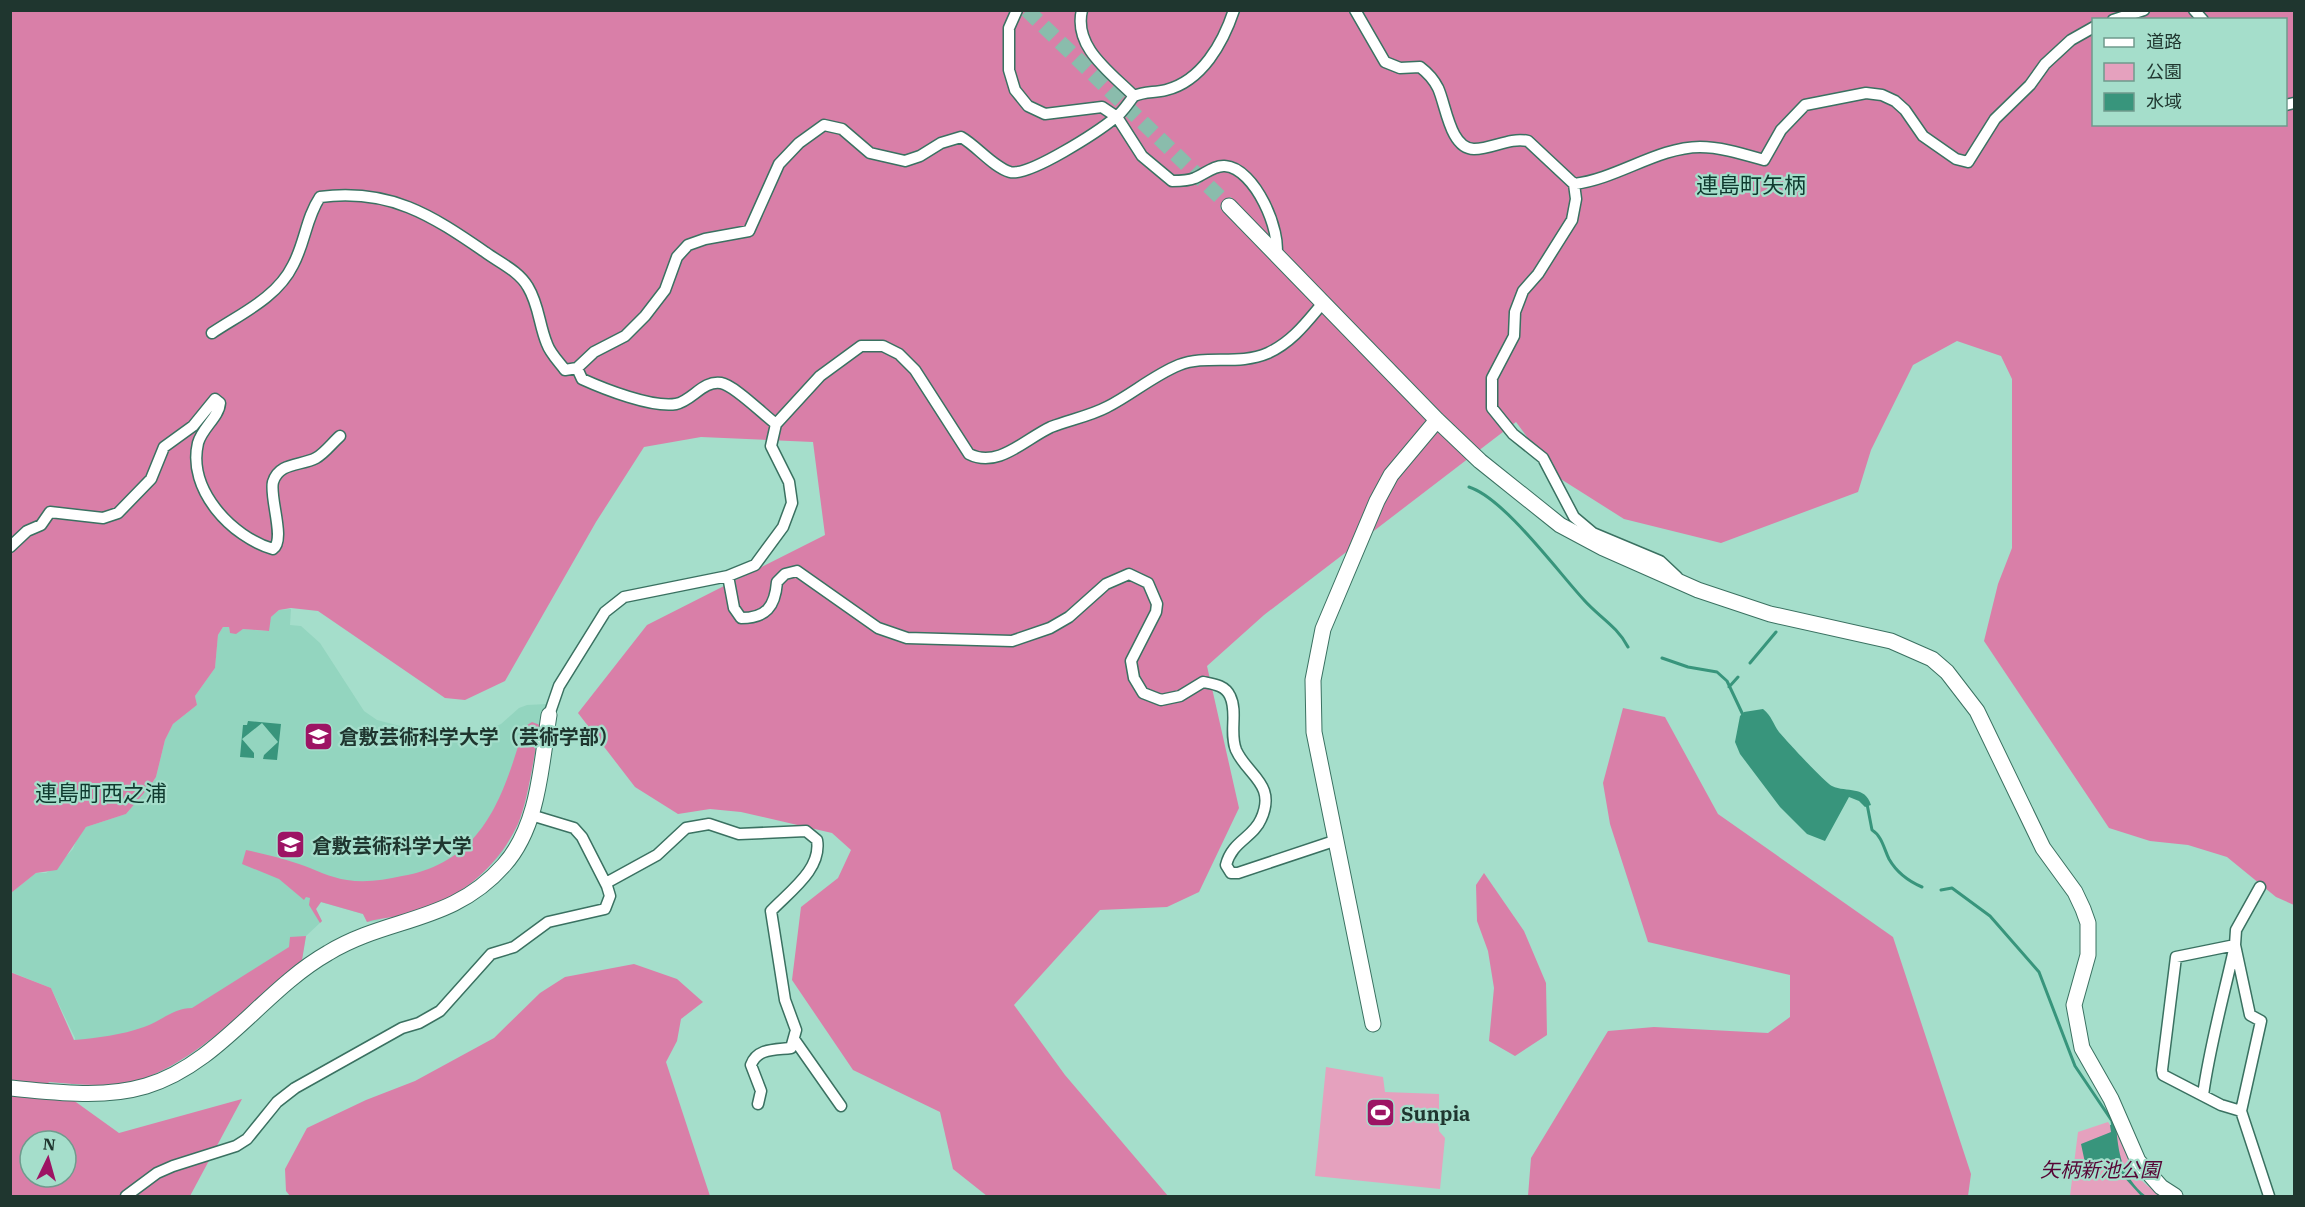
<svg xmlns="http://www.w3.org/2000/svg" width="2305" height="1207" viewBox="0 0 2305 1207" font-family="'IBM Plex Serif','Noto Sans JP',serif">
<rect width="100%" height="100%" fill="#a5decb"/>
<path fill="#93d5bf" d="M 291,609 L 290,625 L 301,626 L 320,643 L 364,711 L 377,720 L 415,730 L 442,733 L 465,731 L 467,734 L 483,732 L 501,724 L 519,708 L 527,705 L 547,704 L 519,822 L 501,855 L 479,876 L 377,921 L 367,922 L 363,914 L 321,902 L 316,909 L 322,921 L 306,936 L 302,960 L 194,1052 L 163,1071 L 134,1081 L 71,1085 L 75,1038 L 51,988 L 11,972 L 11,893 L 36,873 L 46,873 L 57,866 L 73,849 L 78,836 L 86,827 L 126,814 L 150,786 L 156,777 L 165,740 L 173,724 L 197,705 L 195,696 L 215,668 L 218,635 L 223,627 L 229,627 L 230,633 L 243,629 L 268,631 L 271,617 L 279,610 Z"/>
<path fill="#e5a1be" d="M 1326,1067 L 1383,1077 L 1385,1092 L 1439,1094 L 1439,1131 L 1445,1138 L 1440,1189 L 1315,1176 Z
M 2108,1122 L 2110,1125 L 2116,1124 C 2129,1159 2127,1178 2165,1196 L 2070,1196 L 2078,1132 Z"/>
<path fill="#d97fa8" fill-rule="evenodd" d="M 11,11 L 2294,11 L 2294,905 L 2276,897 L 2227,857 L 2188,845 L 2150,841 L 2109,828 L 1984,641 L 1998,584 L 2012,548 L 2012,379 L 2001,356 L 1957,341 L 1913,365 L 1871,450 L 1858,492 L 1721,543 L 1624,519 L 1556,476 L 1516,422 L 1264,615 L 1207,666 L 1239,808 L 1199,892 L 1167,907 L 1100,910 L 1014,1005 L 1065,1075 L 1168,1196 L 987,1196 L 953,1169 L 940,1112 L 853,1070 L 792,980 L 801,907 L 838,878 L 851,850 L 832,833 L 741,812 L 710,809 L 678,814 L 635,787 L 578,713 L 647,625 L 825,535 L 813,442 L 701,437 L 644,447 L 596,522 L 505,681 L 465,700 L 445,698 L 318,611 L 291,608 L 279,610 L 271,617 L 269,631 L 243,629 L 236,634 L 230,633 L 229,627 L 223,627 L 218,635 L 215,668 L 195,696 L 197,705 L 173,724 L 165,740 L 156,777 L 150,786 L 126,814 L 86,827 L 57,870 L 36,873 L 11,893 ZM 2094,20 L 2286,20 L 2286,124 L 2094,124 Z
M 1623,708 L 1665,717 L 1718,814 L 1893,937 L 1971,1174 L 1968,1196 L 1528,1196 L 1531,1158 L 1608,1031 L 1654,1027 L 1768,1033 L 1790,1017 L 1790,975 L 1648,942 L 1610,824 L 1603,783 Z
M 532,722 L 540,725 C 534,753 529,798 518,824 C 499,865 463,896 420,911 C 402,917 383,917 367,922 L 363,914 L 321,902 L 316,909 L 322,921 L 320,923 L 309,905 L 310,898 L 306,897 L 304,900 L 279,879 L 242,864 L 246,850 C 264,854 282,858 299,864 C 314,869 331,878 347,880 C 365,883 384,880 402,876 C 483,862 503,797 524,727 Z
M 1484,873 L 1524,931 L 1546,983 L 1547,1035 L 1515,1056 L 1489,1041 L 1494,988 L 1488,951 L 1477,921 L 1476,885 Z
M 306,936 L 302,960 C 255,1000 194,1065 135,1081 C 106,1088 77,1084 48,1082 L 119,1133 L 242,1099 L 190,1196 L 11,1196 L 10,972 L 51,988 L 74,1040 C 98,1038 121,1035 144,1027 C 161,1021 174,1008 192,1008 L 289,947 L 290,937 ZM 30,1141 L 66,1141 L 66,1177 L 30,1177 Z
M 634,964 L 677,979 L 703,1002 L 681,1019 L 677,1041 L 666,1062 L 710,1196 L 290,1196 L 286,1191 L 285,1169 L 307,1128 L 366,1100 L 415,1081 L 494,1038 L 540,993 L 565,977 Z"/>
<path fill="#38957c" d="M 1763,709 C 1772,716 1773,724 1779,732 C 1786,740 1824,782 1832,786 C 1847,793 1865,785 1871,805 L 1865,807 L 1859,801 L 1849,797 L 1825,841 L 1807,834 L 1780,807 L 1740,754 L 1735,742 L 1740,716 L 1744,712 Z
M 248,721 L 281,724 L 277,760 L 263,759 L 264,755 L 278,742 L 262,723 L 242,739 L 254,753 L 254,758 L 240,757 L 243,725 L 247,725 Z
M 2116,1124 C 2118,1153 2122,1177 2146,1196 L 2141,1196 L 2122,1175 L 2115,1159 L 2096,1163 L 2097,1169 L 2087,1172 L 2081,1144 L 2111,1132 L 2110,1125 Z"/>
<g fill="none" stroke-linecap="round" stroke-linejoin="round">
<path stroke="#38957c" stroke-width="3" d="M 1469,487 C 1504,498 1558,572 1584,600 C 1599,617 1617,626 1628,647
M 1662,658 L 1688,667 L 1717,672 L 1727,681 L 1743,715
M 1750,663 L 1776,632
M 1729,687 L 1738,677
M 1867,804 L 1872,830 C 1882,836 1884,849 1889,859 C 1897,873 1908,881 1922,887
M 1941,890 L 1952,888 L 1990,916 L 2039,972 L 2075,1066 L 2112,1121 L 2113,1127"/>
<path stroke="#8abcac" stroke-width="15" stroke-dasharray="15 8" stroke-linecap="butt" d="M 1027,10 L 1229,206"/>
<defs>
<path id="street" d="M 1017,10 L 1009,28 L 1009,70 L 1015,90 L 1028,106 L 1045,114 L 1102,107 L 1117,117 L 1142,156 L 1172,181 C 1180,181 1188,181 1195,178 C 1205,174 1214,165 1225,166 C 1255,168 1282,232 1276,256
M 1355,10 L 1385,62 L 1400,68 L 1420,67 C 1428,73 1434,80 1438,88 C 1446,105 1450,149 1474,149 C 1493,149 1509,137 1528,141 L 1574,184 C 1617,179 1658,147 1700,147 C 1721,147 1743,154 1764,160 L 1781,130 L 1805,105 L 1866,93 L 1882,95 L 1895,101 L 1905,110 L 1923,136 L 1956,159 L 1968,162 L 1995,119 L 2030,85 L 2045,64 L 2071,40 L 2094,27
M 2194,10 L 2203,20
M 2113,20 L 2144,10
M 1134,96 C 1145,91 1154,93 1166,90 C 1202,81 1223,43 1234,10
M 2286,105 L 2294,103
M 1574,184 L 1576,199 L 1572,220 L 1538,274 L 1523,291 L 1515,312 L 1514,336 L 1492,378 L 1492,408 L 1513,434 L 1543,458 L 1574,517 L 1593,533 L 1660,561 L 1677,577
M 212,333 C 240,314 277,298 293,265 C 305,243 306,218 320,197 C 390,188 431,215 485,252 C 500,263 519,271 528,287 C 539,305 539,325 547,344 C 550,353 559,362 565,370 L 577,368 L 594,352 L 625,336 L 645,316 L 665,290 L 677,257 L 688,245 L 705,239 L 749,231 L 779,164 L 799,143 L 824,125 L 842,129 L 870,153 L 905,161 L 920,156 L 941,143 L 961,137 C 977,146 993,167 1010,172 C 1029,177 1099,131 1116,117 C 1123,112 1128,103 1134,96 C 1110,72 1073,47 1082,10
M 577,368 L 582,379 C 604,389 652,408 676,404 C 692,401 703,380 721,383 C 734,385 764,415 776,424
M 10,547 L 27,531 L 41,525 L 50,512 L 103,518 L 118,513 L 151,479 L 164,447 L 193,426 L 215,399 L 220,403 C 219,417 202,428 198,443 C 187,490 232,537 273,549 C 286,540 269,497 273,482 C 279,462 301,466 316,458 C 325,453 332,443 340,436
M 728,576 L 734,608 L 741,618 C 766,618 775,607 777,582 L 785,574 L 797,571 L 878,628 L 907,638 L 1012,641 L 1050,628 L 1069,617 L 1106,584 L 1129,574 L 1148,583 L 1157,604 L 1156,612 L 1131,661 L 1134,678 L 1143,693 L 1161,700 L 1180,696 L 1203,682 C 1213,684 1225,685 1230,696 C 1238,712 1229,733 1236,750 C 1247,775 1277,784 1261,819 C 1253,838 1232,841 1226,865 L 1231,873 L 1238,873 L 1337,840
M 549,715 L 559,686 L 605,612 L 624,597 L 728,576 L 755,565 L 783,527 L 792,503 L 789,482 L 771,446 L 776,424 L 820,376 L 861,346 L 883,346 L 899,354 L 915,370 L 969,454 C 998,469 1025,439 1051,427 C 1069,420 1090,416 1107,407 C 1131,395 1154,375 1179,365 C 1207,354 1238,366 1268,353 C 1292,342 1306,323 1322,304
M 606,883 L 657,855 L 686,828 L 709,824 L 739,834 L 806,831 L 817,840 C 822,869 790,891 771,911 L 785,1000 L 796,1030 L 791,1048 C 775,1050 757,1048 751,1065 L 761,1091 L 758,1104
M 2260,887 L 2236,930 L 2235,945 L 2250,1015 L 2261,1021 L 2241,1111 L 2269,1196
M 794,1039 L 841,1106
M 2203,1095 C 2210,1044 2224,995 2235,945 L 2176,957 L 2162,1070 L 2163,1075 L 2221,1105 L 2241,1111
M 126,1196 L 157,1173 L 173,1166 L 236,1146 L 247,1139 L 277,1102 L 295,1088 L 402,1028 L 419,1023 L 440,1011 L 491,954 L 514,947 L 548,922 L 605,909 L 610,896 L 607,886 L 582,837 L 574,828 L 531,815"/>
<path id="secondary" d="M 1229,206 L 1437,420 L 1480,461 L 1560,525 L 1603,548 L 1698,590 L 1770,614 L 1891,641 L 1932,659 L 1947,672 L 1977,711 L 2043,848 L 2075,892 L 2083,909 L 2088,923 L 2088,955 L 2074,1005 L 2082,1048 L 2111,1099 L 2138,1161 L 2161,1187 L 2175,1196
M 1373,1024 L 1314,732 L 1313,680 L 1323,629 L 1377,501 L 1391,475 L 1437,420
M 10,1088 C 56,1092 102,1099 146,1086 C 219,1064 263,990 328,953 C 389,916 452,924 504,865 C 539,826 541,765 549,715"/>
</defs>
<use href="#street" stroke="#3a7161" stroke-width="13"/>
<use href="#secondary" stroke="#3a7161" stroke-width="17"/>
<use href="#street" stroke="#fff" stroke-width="10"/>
<use href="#secondary" stroke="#fff" stroke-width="15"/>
</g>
<defs>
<symbol id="university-square" viewBox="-11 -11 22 22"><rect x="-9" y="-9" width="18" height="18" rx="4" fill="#9d1464" stroke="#a5decb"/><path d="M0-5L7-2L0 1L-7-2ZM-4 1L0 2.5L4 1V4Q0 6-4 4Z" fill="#fff"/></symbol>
<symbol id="stadium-square" viewBox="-11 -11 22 22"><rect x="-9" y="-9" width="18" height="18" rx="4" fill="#9d1464" stroke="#a5decb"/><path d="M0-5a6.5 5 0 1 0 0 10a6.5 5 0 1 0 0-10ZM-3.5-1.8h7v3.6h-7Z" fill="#fff"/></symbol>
</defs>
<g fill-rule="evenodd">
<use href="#university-square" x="302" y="720" width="33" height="33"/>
<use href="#university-square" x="274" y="828" width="33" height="33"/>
<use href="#stadium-square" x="1364" y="1096" width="33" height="33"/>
</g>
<g text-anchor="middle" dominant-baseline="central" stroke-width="4.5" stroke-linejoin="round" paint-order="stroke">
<g font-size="20" font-weight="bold" fill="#1f362f" stroke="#a5decb" text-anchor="start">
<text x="339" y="736">倉敷芸術科学大学（芸術学部）</text>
<text x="312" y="845">倉敷芸術科学大学</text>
<text x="1401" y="1113">Sunpia</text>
</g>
<g font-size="20" font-style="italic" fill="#570535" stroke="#a5decb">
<text x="2100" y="1169">矢柄新池公園</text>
</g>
<g font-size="22" fill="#0f3a2f" stroke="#a5decb">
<text x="1751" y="184">連島町矢柄</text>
<text x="101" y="792">連島町西之浦</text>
</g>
</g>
<rect width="2305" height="1207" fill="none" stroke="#1f362f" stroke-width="24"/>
<rect x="2092" y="18" width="195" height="108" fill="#a5decb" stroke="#6f9b8d" stroke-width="1.5"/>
<rect x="2104" y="38" width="30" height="9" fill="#ffffff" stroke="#6f9b8d" stroke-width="1.5"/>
<text x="2146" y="48" font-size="18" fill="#1f362f">道路</text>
<rect x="2104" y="63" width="30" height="18" fill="#e5a1be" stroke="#6f9b8d" stroke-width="1.5"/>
<text x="2146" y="78" font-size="18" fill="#1f362f">公園</text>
<rect x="2104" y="93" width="30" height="18" fill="#38957c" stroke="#6f9b8d" stroke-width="1.5"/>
<text x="2146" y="108" font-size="18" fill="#1f362f">水域</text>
<g transform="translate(48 1159) rotate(5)"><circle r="28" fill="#a5decb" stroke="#6f9b8d" stroke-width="1.5"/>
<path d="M0-4.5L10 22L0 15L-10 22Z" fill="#9d1464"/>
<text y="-9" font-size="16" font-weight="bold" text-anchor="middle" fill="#1f362f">N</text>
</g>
</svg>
